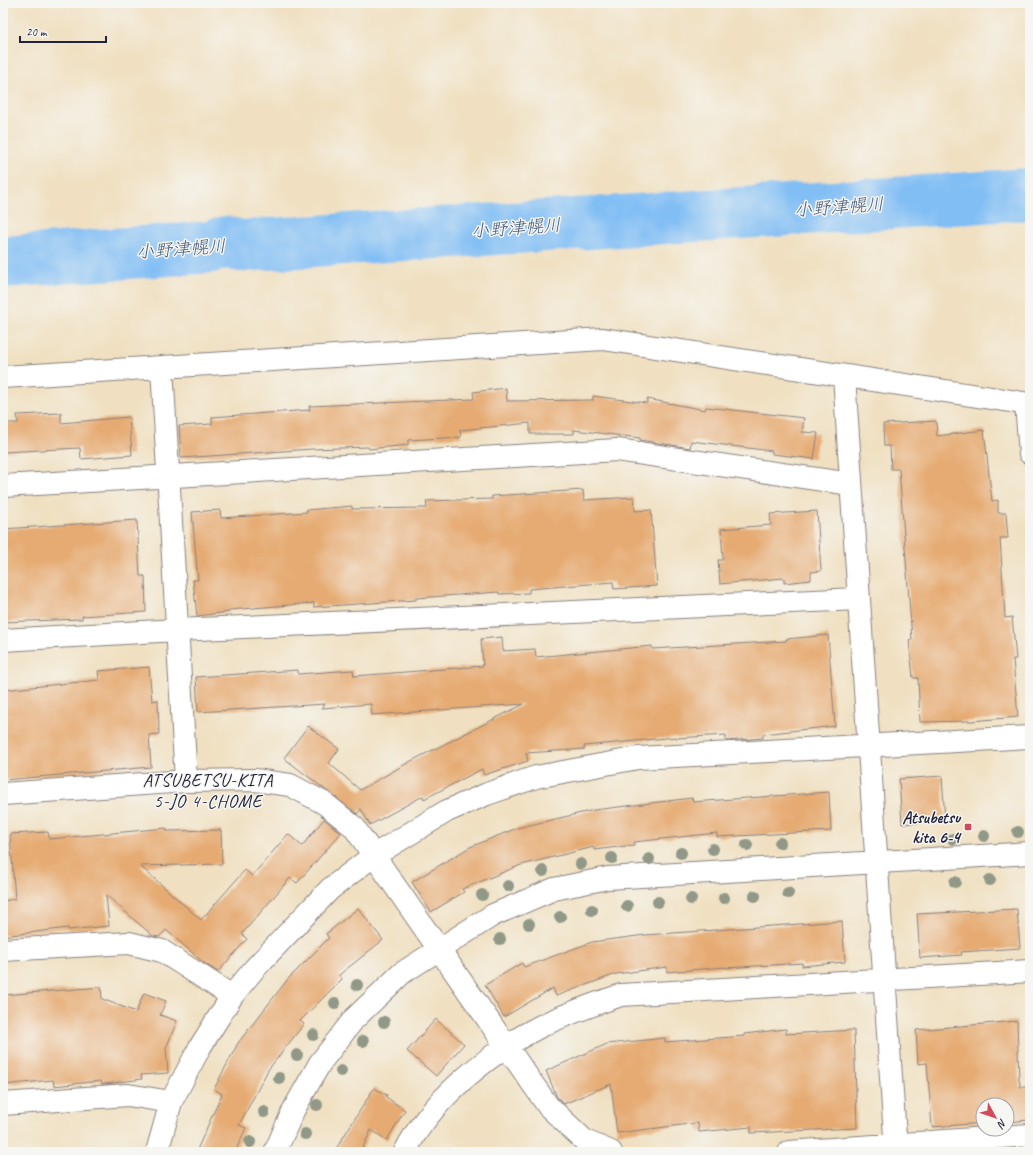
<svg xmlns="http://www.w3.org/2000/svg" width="1033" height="1155" viewBox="0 0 1033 1155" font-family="Caveat,'Klee One',sans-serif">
<rect width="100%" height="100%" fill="#f6f6f2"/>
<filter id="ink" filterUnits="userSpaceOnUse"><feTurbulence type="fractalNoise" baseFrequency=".025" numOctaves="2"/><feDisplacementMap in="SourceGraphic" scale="8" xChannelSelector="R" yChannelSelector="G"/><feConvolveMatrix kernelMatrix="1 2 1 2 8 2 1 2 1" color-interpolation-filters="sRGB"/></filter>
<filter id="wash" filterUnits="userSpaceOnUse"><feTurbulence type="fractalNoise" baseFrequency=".012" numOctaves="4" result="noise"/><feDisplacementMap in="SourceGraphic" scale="16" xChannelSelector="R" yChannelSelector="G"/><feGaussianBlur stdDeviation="0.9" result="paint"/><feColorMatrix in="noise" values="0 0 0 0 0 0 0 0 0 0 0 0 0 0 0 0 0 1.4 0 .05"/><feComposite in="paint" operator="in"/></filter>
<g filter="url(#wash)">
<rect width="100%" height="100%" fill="#f0e0c1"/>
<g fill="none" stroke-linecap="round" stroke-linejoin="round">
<path stroke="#81bef4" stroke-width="52" d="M 3,262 L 211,247 L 226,242 L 240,246 L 1030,194"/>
</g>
<g id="blocks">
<path fill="#e6ab73" d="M 506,388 L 507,401 L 593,400 L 593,396 L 647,403 L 647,399 L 705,410 L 706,407 L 804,418 L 802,432 L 818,433 L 814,459 L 772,454 L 772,451 L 691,441 L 690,448 L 640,440 L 640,438 L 574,430 L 574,434 L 530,434 L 530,423 L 460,430 L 461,437 L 408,440 L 408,445 L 369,449 L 368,447 L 312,449 L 181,458 L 179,426 L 212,424 L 212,417 L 310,410 L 309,406 L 474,399 L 473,392 Z
M 61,413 L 61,423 L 129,417 L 132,455 L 81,459 L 80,448 L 3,452 L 3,423 L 18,423 L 17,415 Z
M 936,421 L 937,436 L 984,430 L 992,501 L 998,500 L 998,513 L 1006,513 L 1008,538 L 1000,538 L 1005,618 L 1012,617 L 1016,659 L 1013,659 L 1018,717 L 971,721 L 920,722 L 918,678 L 913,678 L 909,640 L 912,639 L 899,469 L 891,469 L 890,446 L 884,446 L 883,424 Z
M 583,490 L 584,500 L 634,497 L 635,511 L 651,510 L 657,586 L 614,589 L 613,582 L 529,589 L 529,593 L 499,594 L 499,592 L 416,598 L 416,600 L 314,607 L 314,603 L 229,610 L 229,612 L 197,616 L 193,580 L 198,580 L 192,512 L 220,510 L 221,518 L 307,512 L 306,510 L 352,506 L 352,509 L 427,508 L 426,501 L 492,499 L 492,496 Z
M 817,511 L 821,571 L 811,572 L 811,580 L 784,583 L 784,578 L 720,584 L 718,560 L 723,560 L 721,529 L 771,525 L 770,514 Z
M 137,520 L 140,576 L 145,576 L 146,612 L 82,616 L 82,619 L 3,622 L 3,529 Z
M 828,635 L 835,726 L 763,734 L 763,738 L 726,741 L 726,735 L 676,738 L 676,737 L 584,746 L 585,749 L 526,753 L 528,761 L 484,775 L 482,769 L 424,799 L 423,796 L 370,825 L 361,809 L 357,814 L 284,758 L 308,726 L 339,749 L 329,763 L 360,790 L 411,761 L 524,704 L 372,715 L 371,704 L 322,708 L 325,704 L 198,712 L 196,677 L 298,670 L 298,674 L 353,670 L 354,676 L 483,666 L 481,639 L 502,637 L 503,651 L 535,649 L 536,657 L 652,646 L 652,649 L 786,641 L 786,639 Z
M 149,667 L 152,701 L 158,700 L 159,734 L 149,735 L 151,767 L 3,780 L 3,690 L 99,680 L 98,671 Z
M 942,776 L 945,821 L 902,824 L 899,779 Z
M 829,792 L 831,831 L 717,837 L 717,833 L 634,842 L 634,845 L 594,850 L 594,847 L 521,865 L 462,889 L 464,892 L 431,912 L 412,882 L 470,847 L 517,828 L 594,810 L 692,798 L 693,802 Z
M 324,819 L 341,833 L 297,883 L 290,878 L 242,934 L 247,939 L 218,972 L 204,963 L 166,930 L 159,937 L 153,936 L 106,895 L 109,926 L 68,930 L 68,928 L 3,936 L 3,901 L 15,899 L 10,834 L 48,832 L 49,839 L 166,828 L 167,831 L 221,830 L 222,864 L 140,866 L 201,920 L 245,870 L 252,876 L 288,834 L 302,846 Z
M 358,908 L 383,940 L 339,975 L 342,979 L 300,1021 L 304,1024 L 268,1070 L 239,1125 L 246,1128 L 235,1152 L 196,1152 L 222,1094 L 214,1089 L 238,1043 L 288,979 L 329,938 L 326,934 Z
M 1017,909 L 1020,948 L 961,952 L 962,955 L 920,958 L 917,914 Z
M 842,921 L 845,962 L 802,966 L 802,963 L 725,968 L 725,967 L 667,972 L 667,967 L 616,974 L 556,996 L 553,988 L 504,1017 L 485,985 L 522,963 L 524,967 L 592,942 L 645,935 Z
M 101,987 L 102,999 L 136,1012 L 144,993 L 166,1001 L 160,1015 L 177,1021 L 166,1048 L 168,1073 L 141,1075 L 142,1079 L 105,1084 L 102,1084 L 101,1081 L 54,1086 L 53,1080 L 3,1085 L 3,995 Z
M 436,1019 L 464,1044 L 436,1076 L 407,1051 Z
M 1017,1021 L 1019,1080 L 1021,1087 L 1030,1087 L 1030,1120 L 1007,1122 L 1007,1105 L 983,1105 L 983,1123 L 932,1127 L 927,1063 L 918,1064 L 916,1030 Z
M 786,1029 L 786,1034 L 854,1030 L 857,1128 L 751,1133 L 751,1127 L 699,1132 L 698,1123 L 617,1133 L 611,1084 L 564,1104 L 557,1097 L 546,1071 L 607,1044 L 665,1038 L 665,1042 L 745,1036 L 744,1034 Z
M 374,1088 L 387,1095 L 386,1097 L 405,1110 L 387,1140 L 371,1130 L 361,1152 L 334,1152 Z"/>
</g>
</g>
<g filter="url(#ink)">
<use href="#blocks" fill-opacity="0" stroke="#89817e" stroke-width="1"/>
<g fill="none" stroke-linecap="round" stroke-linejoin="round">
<defs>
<path id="minor" d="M 162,367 L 186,781
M 844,376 L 896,1152
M 3,377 L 603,339 L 1030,404
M 1026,404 L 1030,453
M 3,486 L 617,450 L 851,484
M 3,640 L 177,630 L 858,599
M 3,794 L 186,781 L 255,780 L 290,785 L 324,803 L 354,827 L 548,1106 L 585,1141 L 611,1152
M 3,950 L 129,943 L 162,951 L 232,996
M 3,1104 L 128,1095 L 171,1102
M 157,1152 L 171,1102 L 200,1047 L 232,996 L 255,968 L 330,889 L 373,856 L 447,811 L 487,794 L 536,777 L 638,758 L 1030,737
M 275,1152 L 294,1109 L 320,1063 L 354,1019 L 402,973 L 493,915 L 554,889 L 608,878 L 1030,853
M 405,1152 C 430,1101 489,1053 539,1027 C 565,1014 593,1005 621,995 L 1030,971
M 789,1152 L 1030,1135"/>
</defs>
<use href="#minor" stroke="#89817e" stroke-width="24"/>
<use href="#minor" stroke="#fff" stroke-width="22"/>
</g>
<g fill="#919887">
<circle cx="1018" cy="832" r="6"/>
<circle cx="984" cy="836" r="6"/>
<circle cx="953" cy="839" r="6"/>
<circle cx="780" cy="843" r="6"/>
<circle cx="747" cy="845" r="6"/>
<circle cx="713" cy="849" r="6"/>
<circle cx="681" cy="853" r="6"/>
<circle cx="612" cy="858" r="6"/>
<circle cx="649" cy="859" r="6"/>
<circle cx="581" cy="864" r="6"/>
<circle cx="543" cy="871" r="6"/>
<circle cx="990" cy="880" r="6"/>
<circle cx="955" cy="882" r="6"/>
<circle cx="508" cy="886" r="6"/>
<circle cx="788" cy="893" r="6"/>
<circle cx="482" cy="895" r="6"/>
<circle cx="755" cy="896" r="6"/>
<circle cx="724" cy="898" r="6"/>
<circle cx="691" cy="899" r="6"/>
<circle cx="658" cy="902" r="6"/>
<circle cx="627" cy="906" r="6"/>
<circle cx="592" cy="910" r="6"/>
<circle cx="560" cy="917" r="6"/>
<circle cx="529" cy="924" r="6"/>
<circle cx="500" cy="939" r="6"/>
<circle cx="357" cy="985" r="6"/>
<circle cx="335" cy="1003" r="6"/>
<circle cx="384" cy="1022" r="6"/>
<circle cx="313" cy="1035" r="6"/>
<circle cx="363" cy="1041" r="6"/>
<circle cx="297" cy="1055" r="6"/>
<circle cx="341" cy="1071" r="6"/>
<circle cx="279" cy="1078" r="6"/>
<circle cx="317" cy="1105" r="6"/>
<circle cx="264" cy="1112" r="6"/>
<circle cx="305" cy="1134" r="6"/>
<circle cx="250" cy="1142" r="6"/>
</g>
</g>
<rect fill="#d1495b" stroke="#f6f6f2" stroke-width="1.5" x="964" y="823" width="8" height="8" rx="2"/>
<g text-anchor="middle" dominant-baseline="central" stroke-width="3" stroke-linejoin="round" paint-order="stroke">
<g font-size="17" font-weight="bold" fill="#22223b" stroke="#f6f6f2" text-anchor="end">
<text x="960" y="817">Atsubetsu<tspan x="960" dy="20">kita 6-4</tspan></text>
</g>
<g font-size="18" font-style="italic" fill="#43597c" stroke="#f6f6f2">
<text transform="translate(839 207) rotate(-4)">小野津幌川</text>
<text transform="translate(516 228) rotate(-4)">小野津幌川</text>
<text transform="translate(181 249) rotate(-4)">小野津幌川</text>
</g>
<g font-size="18" letter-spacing="1" fill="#22223b" stroke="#f6f6f2">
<text x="208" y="780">ATSUBETSU-KITA<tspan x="208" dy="21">5-JO 4-CHOME</tspan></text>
</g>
</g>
<rect width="1033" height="1155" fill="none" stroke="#f6f6f2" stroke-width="16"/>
<g transform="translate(995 1117) rotate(130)"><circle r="19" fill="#f6f6f2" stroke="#a1a1a9"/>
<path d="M0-3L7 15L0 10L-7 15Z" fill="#d1495b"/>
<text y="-6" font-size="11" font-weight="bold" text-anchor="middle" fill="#22223b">N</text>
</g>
<path d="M20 36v6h86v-6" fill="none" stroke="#22223b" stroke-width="2"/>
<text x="26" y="36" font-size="12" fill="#22223b" stroke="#f6f6f2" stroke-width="3" paint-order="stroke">20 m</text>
</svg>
